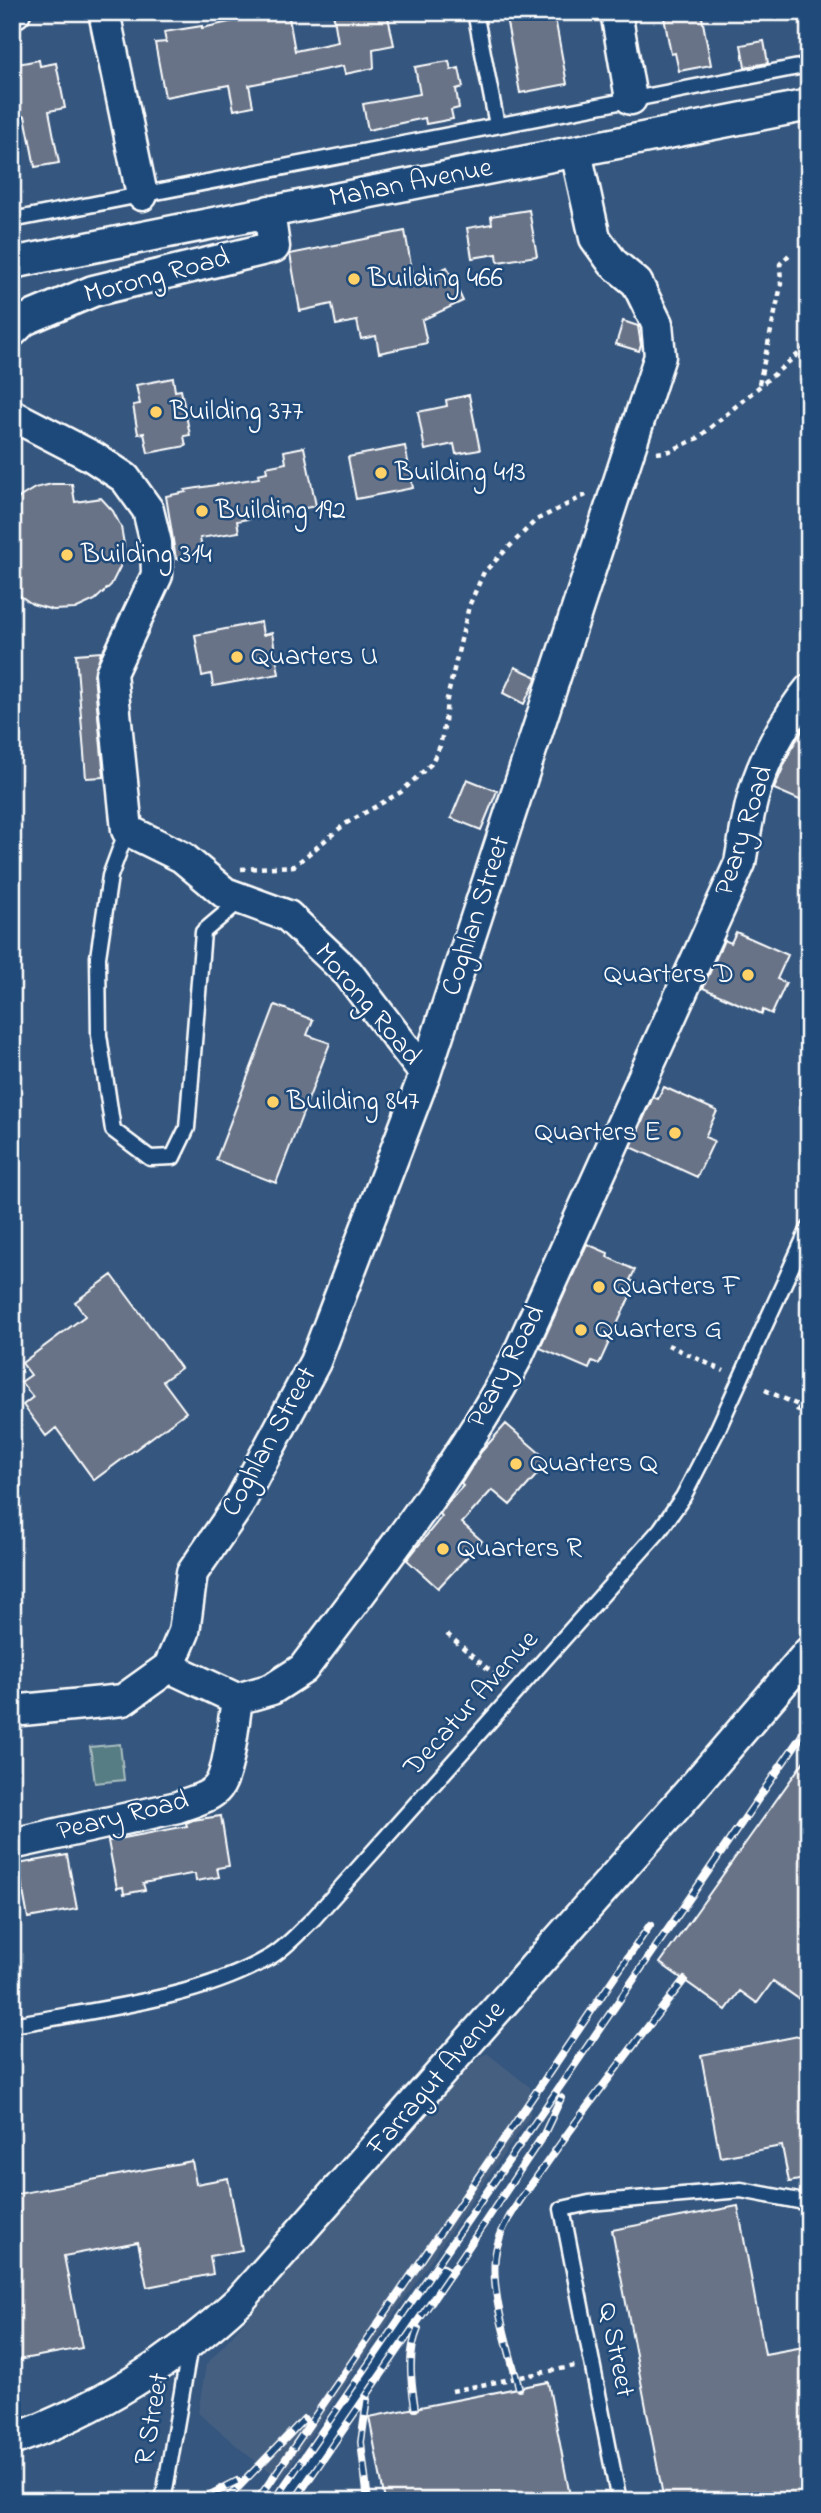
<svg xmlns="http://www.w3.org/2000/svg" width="821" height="2513" viewBox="0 0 821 2513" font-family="'Indie Flower',sans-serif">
<rect width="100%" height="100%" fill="#35567e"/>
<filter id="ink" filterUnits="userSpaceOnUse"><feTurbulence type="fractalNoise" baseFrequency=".0143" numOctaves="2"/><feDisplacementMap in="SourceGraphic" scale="14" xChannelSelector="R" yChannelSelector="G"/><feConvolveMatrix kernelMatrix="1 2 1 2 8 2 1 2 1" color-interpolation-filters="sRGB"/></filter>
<g filter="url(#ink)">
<path fill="#445f81" d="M 487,2053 L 530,2087 L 530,2116 L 281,2479 L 250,2457 L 198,2413 L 206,2365 L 464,2070 Z"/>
<path fill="#567d83" stroke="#aabec1" stroke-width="2" d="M 120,1744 L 124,1780 L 95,1783 L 90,1747 Z"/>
<path fill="#677387" stroke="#fff" stroke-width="2" d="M 275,12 L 288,12 L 295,51 L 338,42 L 333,12 L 387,12 L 394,45 L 373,49 L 374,68 L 345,74 L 343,66 L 249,85 L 253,106 L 234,110 L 229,85 L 165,97 L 155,43 L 166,42 L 164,32 L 202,26 L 202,28 Z
M 505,12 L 554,12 L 567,84 L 520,93 Z
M 663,12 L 701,12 L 711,65 L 679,71 L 675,53 L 671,54 Z
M 764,41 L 768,63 L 745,67 L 741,45 Z
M 39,60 L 40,66 L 56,63 L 65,108 L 49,111 L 59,163 L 35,167 L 25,116 L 19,117 L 12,82 L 12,65 Z
M 449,61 L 451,70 L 459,68 L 463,87 L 456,89 L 459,108 L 451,110 L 453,119 L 426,124 L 425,118 L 368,130 L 363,104 L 420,94 L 415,67 Z
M 529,210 L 537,256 L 498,262 L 497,254 L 472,258 L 467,228 L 492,224 L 491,216 Z
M 405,231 L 414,282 L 447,267 L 463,301 L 422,320 L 427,343 L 379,353 L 376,336 L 361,339 L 357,321 L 336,325 L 332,304 L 300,311 L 290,254 Z
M 623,321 L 638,326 L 641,345 L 639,351 L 616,344 Z
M 173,378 L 175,391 L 181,390 L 190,435 L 184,436 L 186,446 L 148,453 L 144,433 L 138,434 L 133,405 L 140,404 L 136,385 Z
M 469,395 L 480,450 L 456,454 L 454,444 L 425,450 L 418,412 L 447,406 L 446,400 Z
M 405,446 L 413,488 L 356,499 L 348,457 Z
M 304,447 L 316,506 L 237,521 L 239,532 L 200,538 L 203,554 L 176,559 L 166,496 L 186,492 L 185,490 L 259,478 L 258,474 L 267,472 L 266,467 L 286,463 L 284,451 Z
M 52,484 L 72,484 L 75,502 L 101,498 L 113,511 L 121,527 L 124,544 L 121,565 L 111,585 L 95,600 L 75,609 L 53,610 L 32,604 L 12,590 L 12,506 L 20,497 L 35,488 Z
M 261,622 L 263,635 L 272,633 L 279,674 L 213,686 L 211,674 L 202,676 L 195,635 Z
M 101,652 L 94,675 L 104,777 L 86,778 L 76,654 Z
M 515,667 L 537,677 L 524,704 L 503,693 Z
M 809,720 L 809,804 L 774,789 L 791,749 Z
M 467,779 L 497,791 L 481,830 L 451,818 Z
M 736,932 L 788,955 L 777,979 L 786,983 L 772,1014 L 763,1010 L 762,1014 L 703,988 L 724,940 L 731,943 Z
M 275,1005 L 313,1020 L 307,1035 L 330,1043 L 276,1183 L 216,1160 Z
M 664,1087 L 717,1111 L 705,1137 L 714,1141 L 697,1177 L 631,1147 L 653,1097 L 658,1099 Z
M 587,1244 L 608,1253 L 607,1257 L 635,1270 L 630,1280 L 636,1283 L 599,1364 L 592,1361 L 589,1369 L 540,1348 Z
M 112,1275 L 181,1368 L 163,1381 L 186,1412 L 94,1480 L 56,1428 L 46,1436 L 23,1405 L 33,1397 L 21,1382 L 31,1375 L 22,1363 L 85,1316 L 75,1302 Z
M 506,1424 L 549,1461 L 510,1505 L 492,1490 L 462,1523 L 482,1541 L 438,1588 L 407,1560 L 442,1516 L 440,1514 L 448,1502 L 463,1486 L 461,1484 L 481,1452 Z
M 809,1754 L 809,2006 L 773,1981 L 757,2003 L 740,1991 L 726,2010 L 660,1963 Z
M 221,1816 L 229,1866 L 217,1868 L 219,1877 L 196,1881 L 195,1874 L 191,1874 L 143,1883 L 145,1890 L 124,1894 L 123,1887 L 117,1888 L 108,1841 L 187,1826 L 186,1823 L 193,1820 Z
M 67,1855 L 77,1909 L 28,1918 L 18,1864 Z
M 809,2034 L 809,2178 L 789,2182 L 782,2146 L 720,2157 L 701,2055 Z
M 192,2161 L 196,2184 L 228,2178 L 242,2250 L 210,2256 L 213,2274 L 147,2287 L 138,2242 L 64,2256 L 82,2348 L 12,2361 L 12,2195 Z
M 738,2206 L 765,2354 L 809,2346 L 809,2501 L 664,2501 L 612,2230 Z
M 548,2382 L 571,2501 L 385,2501 L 369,2417 Z"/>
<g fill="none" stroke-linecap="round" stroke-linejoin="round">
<defs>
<path id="service" d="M 475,12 L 497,125
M 12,220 L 809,65
M 127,830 L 110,876 L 98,957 L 99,1035 L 113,1130 L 150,1158 L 173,1157 L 187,1128 L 203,932 L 242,899
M 12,2025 C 94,2010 199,1999 270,1957 C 286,1948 301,1930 314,1918 L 660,1530 L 683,1497 L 716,1433 L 809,1228
M 163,2501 L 190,2346
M 286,2501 L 442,2273
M 619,2501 L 562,2209 L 589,2203 L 741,2190 L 809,2203"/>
<path id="minor" d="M 104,12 L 142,195
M 616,12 L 631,99
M 12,13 L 15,12
M 12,263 L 809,105
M 12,332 L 24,320 L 93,291 L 274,247 L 269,211
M 12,415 L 93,457 L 125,478 L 148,510 L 156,543 L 157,575 L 111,673 L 127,830 L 182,857 L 225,893 L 288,916 L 348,973 L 425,1074
M 169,1667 L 184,1632 L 192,1573 L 238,1506 L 315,1362 L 425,1074 L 660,356 L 657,324 L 637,283 L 613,263 L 595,238 L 576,152
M 12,1711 L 123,1700 L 169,1667 L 237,1699
M 12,1844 L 178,1807 C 190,1802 210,1798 218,1787 C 229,1774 234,1718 237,1699 L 272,1689 L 303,1669 C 377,1571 458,1468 516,1359 L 740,863 C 744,841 747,819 753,797 C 762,762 786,718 809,690
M 12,2440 C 99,2409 174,2362 241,2299 L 690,1791 L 809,1652"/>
</defs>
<use href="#service" stroke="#fff" stroke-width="19"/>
<use href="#minor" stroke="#fff" stroke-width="35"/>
<path stroke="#fff" stroke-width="4.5" stroke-dasharray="5 5" stroke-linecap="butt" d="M 759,384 L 781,286 L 780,264 L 789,255
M 657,453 L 670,451 L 698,438 L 809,345
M 241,869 L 294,866 L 345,824 L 401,792 L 431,764 L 440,746 L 445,722 L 447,699 L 469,606 L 484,572 L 536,520 L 586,495
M 668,1345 L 724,1371
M 765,1390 L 800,1406 L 797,1412 L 809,1417
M 447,1634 L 502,1681
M 452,2391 L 575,2366"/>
<use href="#service" stroke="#1f4a7a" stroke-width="14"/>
<use href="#minor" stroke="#1f4a7a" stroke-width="30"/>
<defs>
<path id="rail" d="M 519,2388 C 509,2350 491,2295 495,2257 C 499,2222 527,2192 546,2164 C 590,2101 637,2041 684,1980
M 367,2400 L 361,2442 L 368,2501
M 415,2408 C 411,2381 407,2355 418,2329
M 198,2501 L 237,2481
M 225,2501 L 304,2419
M 257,2501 L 650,1925
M 274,2501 L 809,1725
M 294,2501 L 453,2270 L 544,2134 L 561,2098"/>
</defs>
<use href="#rail" stroke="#fff" stroke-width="8"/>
<use href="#rail" stroke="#1f4a7a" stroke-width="5" stroke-dasharray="16" stroke-linecap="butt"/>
</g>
</g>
<g fill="#ffd166" stroke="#1f4a7a" stroke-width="2.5">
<circle cx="354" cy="279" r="7"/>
<circle cx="156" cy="412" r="7"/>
<circle cx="381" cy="473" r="7"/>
<circle cx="202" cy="511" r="7"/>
<circle cx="67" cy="555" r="7"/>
<circle cx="237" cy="657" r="7"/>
<circle cx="748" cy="975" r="7"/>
<circle cx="273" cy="1102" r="7"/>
<circle cx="675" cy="1133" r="7"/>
<circle cx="599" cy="1287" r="7"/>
<circle cx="581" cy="1330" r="7"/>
<circle cx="516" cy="1464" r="7"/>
<circle cx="443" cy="1549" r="7"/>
</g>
<g text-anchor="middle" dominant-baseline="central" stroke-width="5" stroke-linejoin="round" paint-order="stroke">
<g font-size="28" fill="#fff" stroke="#1f4a7a">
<text transform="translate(411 184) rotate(-11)">Mahan Avenue</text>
<text transform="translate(157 277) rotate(-15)">Morong Road</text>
<text transform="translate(745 831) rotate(-72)">Peary Road</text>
<text transform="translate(477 916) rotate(-72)">Coghlan Street</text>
<text transform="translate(367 1005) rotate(50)">Morong Road</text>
<text transform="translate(507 1367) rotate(-62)">Peary Road</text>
<text transform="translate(270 1442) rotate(-61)">Coghlan Street</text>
<text transform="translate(472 1704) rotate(-48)">Decatur Avenue</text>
<text transform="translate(123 1817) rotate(-14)">Peary Road</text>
<text transform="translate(437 2079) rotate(-49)">Farragut Avenue</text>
<text transform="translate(615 2350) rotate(79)">Q Street</text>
<text transform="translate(153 2419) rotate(-80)">R Street</text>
</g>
<g font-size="28" fill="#fff" stroke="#1f4a7a" text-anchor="start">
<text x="368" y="279">Building 466</text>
<text x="170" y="412">Building 377</text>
<text x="395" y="473">Building 413</text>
<text x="216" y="511">Building 192</text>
<text x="81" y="555">Building 314</text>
<text x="251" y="657">Quarters U</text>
<text x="734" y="975" text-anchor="end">Quarters D</text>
<text x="287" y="1102">Building 847</text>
<text x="661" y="1133" text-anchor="end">Quarters E</text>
<text x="613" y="1287">Quarters F</text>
<text x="595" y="1330">Quarters G</text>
<text x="530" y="1464">Quarters Q</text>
<text x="457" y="1549">Quarters R</text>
</g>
</g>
<rect width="821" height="2513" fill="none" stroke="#1f4a7a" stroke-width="42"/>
<rect x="21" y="21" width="779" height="2471" fill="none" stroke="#fff" stroke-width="2.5" filter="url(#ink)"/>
</svg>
